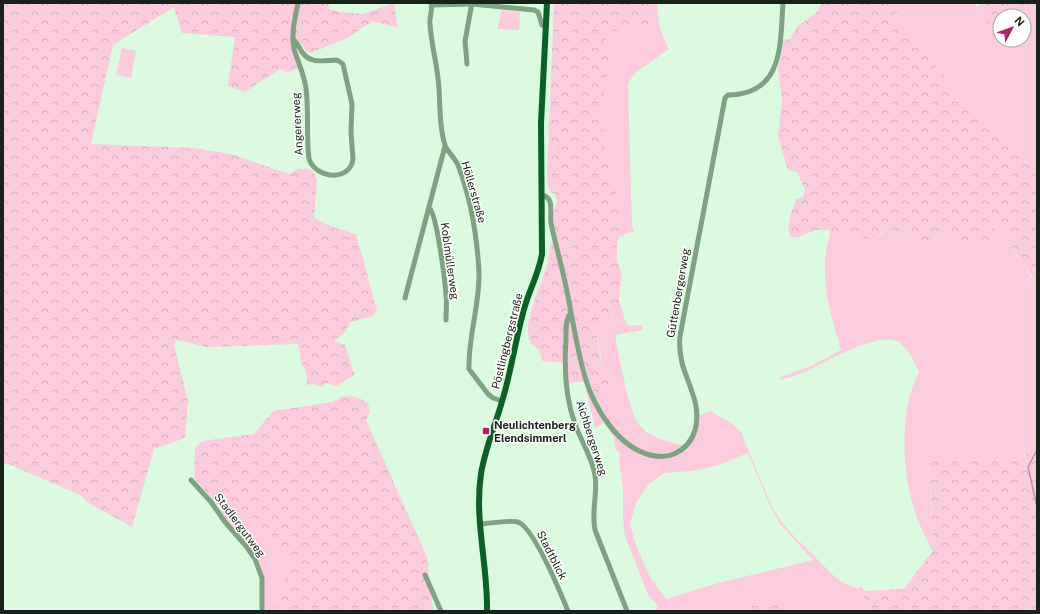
<svg xmlns="http://www.w3.org/2000/svg" width="1040" height="614" viewBox="0 0 1040 614" font-family="'Public Sans',sans-serif">
<defs>
<pattern id="forest-crowns" width="20" height="18" patternUnits="userSpaceOnUse"><rect width="20" height="18" fill="#fbccdd"/><path d="M2 6a3 3 0 1 1 6 0M12 15a3 3 0 1 1 6 0" fill="none" stroke="#d6afbd"/></pattern>
</defs>
<rect width="100%" height="100%" fill="#dcfadf"/>
<path fill="#fbccdd" fill-rule="evenodd" d="M 653,3 L 657,3 C 658,24 660,31 669,49 L 635,73 L 628,83 L 632,225 L 634,231 L 619,237 L 620,233 L 620,212 L 616,190 L 605,149 L 601,108 L 603,91 L 605,38 L 607,33 L 649,24 L 652,21 L 652,7 Z
M 898,3 L 973,3 L 977,7 L 981,3 L 985,3 L 983,13 L 990,31 L 1000,24 L 1000,40 L 1024,40 L 1024,16 L 1012,16 L 1031,3 L 1037,3 L 1037,166 L 950,92 L 945,77 L 897,19 Z
M 502,10 L 520,12 L 519,30 L 497,29 Z
M 122,48 L 136,51 L 131,78 L 116,75 Z
M 999,219 L 1003,221 L 1006,228 L 1009,241 L 1014,253 L 1024,264 L 1037,288 L 1037,441 C 1030,449 1024,458 1013,460 L 939,459 L 929,468 L 931,481 L 930,496 L 932,508 L 931,523 L 935,548 L 932,551 C 928,541 922,531 918,520 C 904,485 900,432 910,395 C 912,387 916,380 919,372 C 914,361 909,349 898,342 C 879,331 828,361 809,370 C 800,374 790,377 780,380 L 780,377 L 811,366 L 841,350 C 832,319 821,286 826,252 C 827,245 829,238 830,230 L 837,230 L 874,239 L 888,230 L 897,230 L 911,237 L 934,239 L 944,234 L 952,234 L 967,243 L 987,248 L 991,244 L 994,223 Z
M 622,308 L 625,321 L 628,326 L 642,325 L 643,330 L 615,335 C 619,354 629,416 641,427 C 653,439 673,443 689,447 L 696,432 L 698,416 L 712,411 L 713,413 L 731,423 L 741,432 L 772,507 L 780,519 L 789,531 L 834,576 L 842,582 L 858,589 L 861,586 L 865,591 L 861,611 L 792,611 L 788,600 L 765,603 L 733,611 L 655,611 L 658,606 L 648,595 L 625,536 L 623,518 L 623,488 L 619,461 L 620,452 L 620,453 L 616,450 L 614,438 L 604,423 L 595,428 L 584,381 L 589,393 L 610,423 L 599,405 L 601,393 L 604,391 C 607,368 596,345 597,322 C 601,317 605,317 610,315 C 615,312 616,309 622,308 ZM 748,453 L 770,506 L 780,524 L 813,560 L 711,585 L 667,599 L 661,592 L 649,575 L 636,545 L 630,524 L 636,503 L 648,485 L 664,473 L 691,471 L 716,466 Z
M 217,504 L 231,520 L 249,515 L 290,558 L 276,611 L 263,611 L 263,576 L 260,564 L 249,547 L 229,525 Z"/>
<path fill="url(#forest-crowns)" d="M 3,3 L 328,3 L 329,9 L 340,12 L 363,14 L 394,3 L 398,28 L 373,21 L 349,37 L 311,53 L 306,51 L 301,43 L 290,45 L 298,68 L 288,73 L 280,69 L 245,92 L 228,86 L 235,37 L 182,33 L 174,7 L 113,45 L 91,144 L 193,148 L 231,154 L 289,174 L 298,169 L 309,169 L 314,173 L 317,180 L 314,218 L 335,228 L 356,234 L 377,310 L 373,316 L 351,322 L 344,333 L 334,341 L 345,345 L 355,375 L 344,381 L 337,386 L 327,383 L 321,387 L 313,384 L 307,385 L 306,371 L 301,363 L 298,344 L 208,347 L 176,340 L 174,345 L 188,401 L 185,438 L 154,449 L 132,527 L 90,504 L 80,495 L 8,464 L 3,464 Z
M 554,3 L 653,3 L 652,7 L 652,21 L 649,24 L 607,33 L 605,38 L 609,53 L 609,68 L 601,108 L 605,149 L 616,190 L 620,212 L 620,233 L 617,245 L 617,260 L 622,276 L 620,287 L 619,302 L 622,308 C 617,309 610,312 609,318 C 603,316 601,317 597,322 C 596,341 601,361 606,380 L 609,382 L 609,388 L 601,393 L 602,406 L 599,405 L 598,402 L 589,381 L 568,383 L 564,363 L 542,361 C 541,357 541,352 538,349 C 534,345 530,345 529,338 C 524,319 540,288 546,269 C 549,261 549,252 550,244 L 554,242 L 552,221 L 557,200 L 556,197 L 549,189 L 547,180 Z
M 822,3 L 898,3 L 897,19 L 945,77 L 950,92 L 1037,166 L 1037,288 C 1034,280 1030,272 1025,265 C 1019,257 1012,251 1009,241 C 1006,233 1007,224 999,219 L 994,223 L 991,244 L 987,248 C 981,247 973,246 966,243 C 961,241 956,234 951,234 C 940,232 934,242 921,240 C 910,237 900,229 889,230 C 882,231 877,238 870,240 C 853,235 836,229 817,230 C 808,231 800,240 790,237 C 786,224 792,212 796,199 L 803,197 L 805,190 L 797,172 L 788,170 L 778,136 L 782,100 L 778,70 L 782,51 L 783,40 L 790,39 L 797,27 L 817,12 Z
M 985,3 L 1031,3 L 1012,16 L 1000,16 L 1000,24 L 990,31 L 983,13 Z
M 343,396 L 357,397 L 368,403 L 370,412 L 366,420 L 427,557 L 433,611 L 276,611 L 290,558 L 249,515 L 231,520 L 194,478 L 195,448 L 202,441 L 254,434 L 273,411 L 333,402 Z
M 1037,441 L 1037,611 L 861,611 L 865,591 L 904,589 L 935,548 C 934,540 932,531 931,523 C 931,518 933,512 932,507 C 931,493 927,473 932,461 L 939,459 L 1015,460 C 1025,458 1031,448 1037,441 Z
M 788,600 L 792,611 L 733,611 L 765,603 Z"/>
<g fill="none" stroke-linecap="round" stroke-linejoin="round">
<path stroke="#c78ca3" stroke-width="1.5" d="M 1037,450 L 1028,467 L 1037,507"/>
<path stroke="#7ea282" stroke-width="5" d="M 431,3 C 433,10 429,17 430,24 C 431,42 436,60 438,78 C 441,100 438,124 445,145 C 446,150 455,158 458,165 C 471,199 477,236 479,272 C 480,305 468,336 469,369 L 488,394 L 493,398 L 502,401
M 432,5 L 472,4 L 534,10 L 538,12 L 542,25 L 546,26
M 293,39 C 297,43 299,47 302,52 C 311,65 324,60 337,60 L 343,64 L 352,104 L 351,132 L 353,159 C 350,182 316,179 309,159 C 306,136 309,112 306,88 C 304,74 298,62 294,49 C 291,34 295,18 298,3
M 467,64 L 465,41 L 472,3
M 542,195 C 546,196 549,198 550,202 C 552,209 550,217 551,223 C 555,243 561,263 565,282 C 572,314 576,346 585,377 C 594,408 618,447 650,455 C 658,457 667,457 674,454 C 685,449 692,441 695,430 C 702,406 688,385 682,363 C 680,354 679,345 680,336 L 725,98 L 728,95 C 784,94 780,45 783,3
M 429,207 C 437,215 445,280 446,295 C 447,303 446,311 446,320
M 405,298 L 445,146
M 571,313 C 565,319 566,332 566,339 C 564,368 565,397 575,424 C 581,441 592,457 595,475 C 598,494 591,511 595,530 L 627,611
M 191,480 L 211,502 L 225,522 L 246,546 L 255,559 L 262,578 L 262,611
M 481,524 C 489,523 511,520 518,522 C 534,528 561,594 568,611
M 425,575 L 441,611"/>
<path stroke="#0c5f27" stroke-width="6" d="M 487,611 C 488,566 474,519 481,474 C 485,448 496,424 503,398 C 512,368 516,336 525,306 C 530,288 539,273 542,254 L 541,123 L 547,3"/>
</g>
<rect fill="#ab246a" stroke="#fff" stroke-width="1.5" x="482" y="427" width="8" height="8" rx="2"/>
<g text-anchor="middle" dominant-baseline="central" stroke-width="3" stroke-linejoin="round" paint-order="stroke">
<g font-size="11" fill="#172218" stroke="#fff">
<text transform="translate(297 124) rotate(-93)">Angererweg</text>
<text transform="translate(474 192) rotate(74)">Höllerstraße</text>
<text transform="translate(450 261) rotate(82)">Koblmüllerweg</text>
<text transform="translate(678 293) rotate(-80)">Güttenbergerweg</text>
<text transform="translate(507 341) rotate(-76)">Pöstlingbergstraße</text>
<text transform="translate(592 438) rotate(72)">Aichbergerweg</text>
<text transform="translate(240 525) rotate(53)">Stadlergutweg</text>
<text transform="translate(552 555) rotate(63)">Stadtblick</text>
</g>
<g font-size="11" font-weight="bold" fill="#172218" stroke="#fff" text-anchor="start">
<text x="494" y="425">Neulichtenberg<tspan x="494" dy="13">Elendsimmerl</tspan></text>
</g>
</g>
<rect width="1040" height="614" fill="none" stroke="#172218" stroke-width="8"/>
<g transform="translate(1012 28) rotate(49)"><circle r="19" fill="#ffffff" stroke="#a2a7a3"/>
<path d="M0-3L7 15L0 10L-7 15Z" fill="#ab246a"/>
<text y="-6" font-size="11" font-weight="bold" text-anchor="middle" fill="#172218">N</text>
</g>
</svg>
